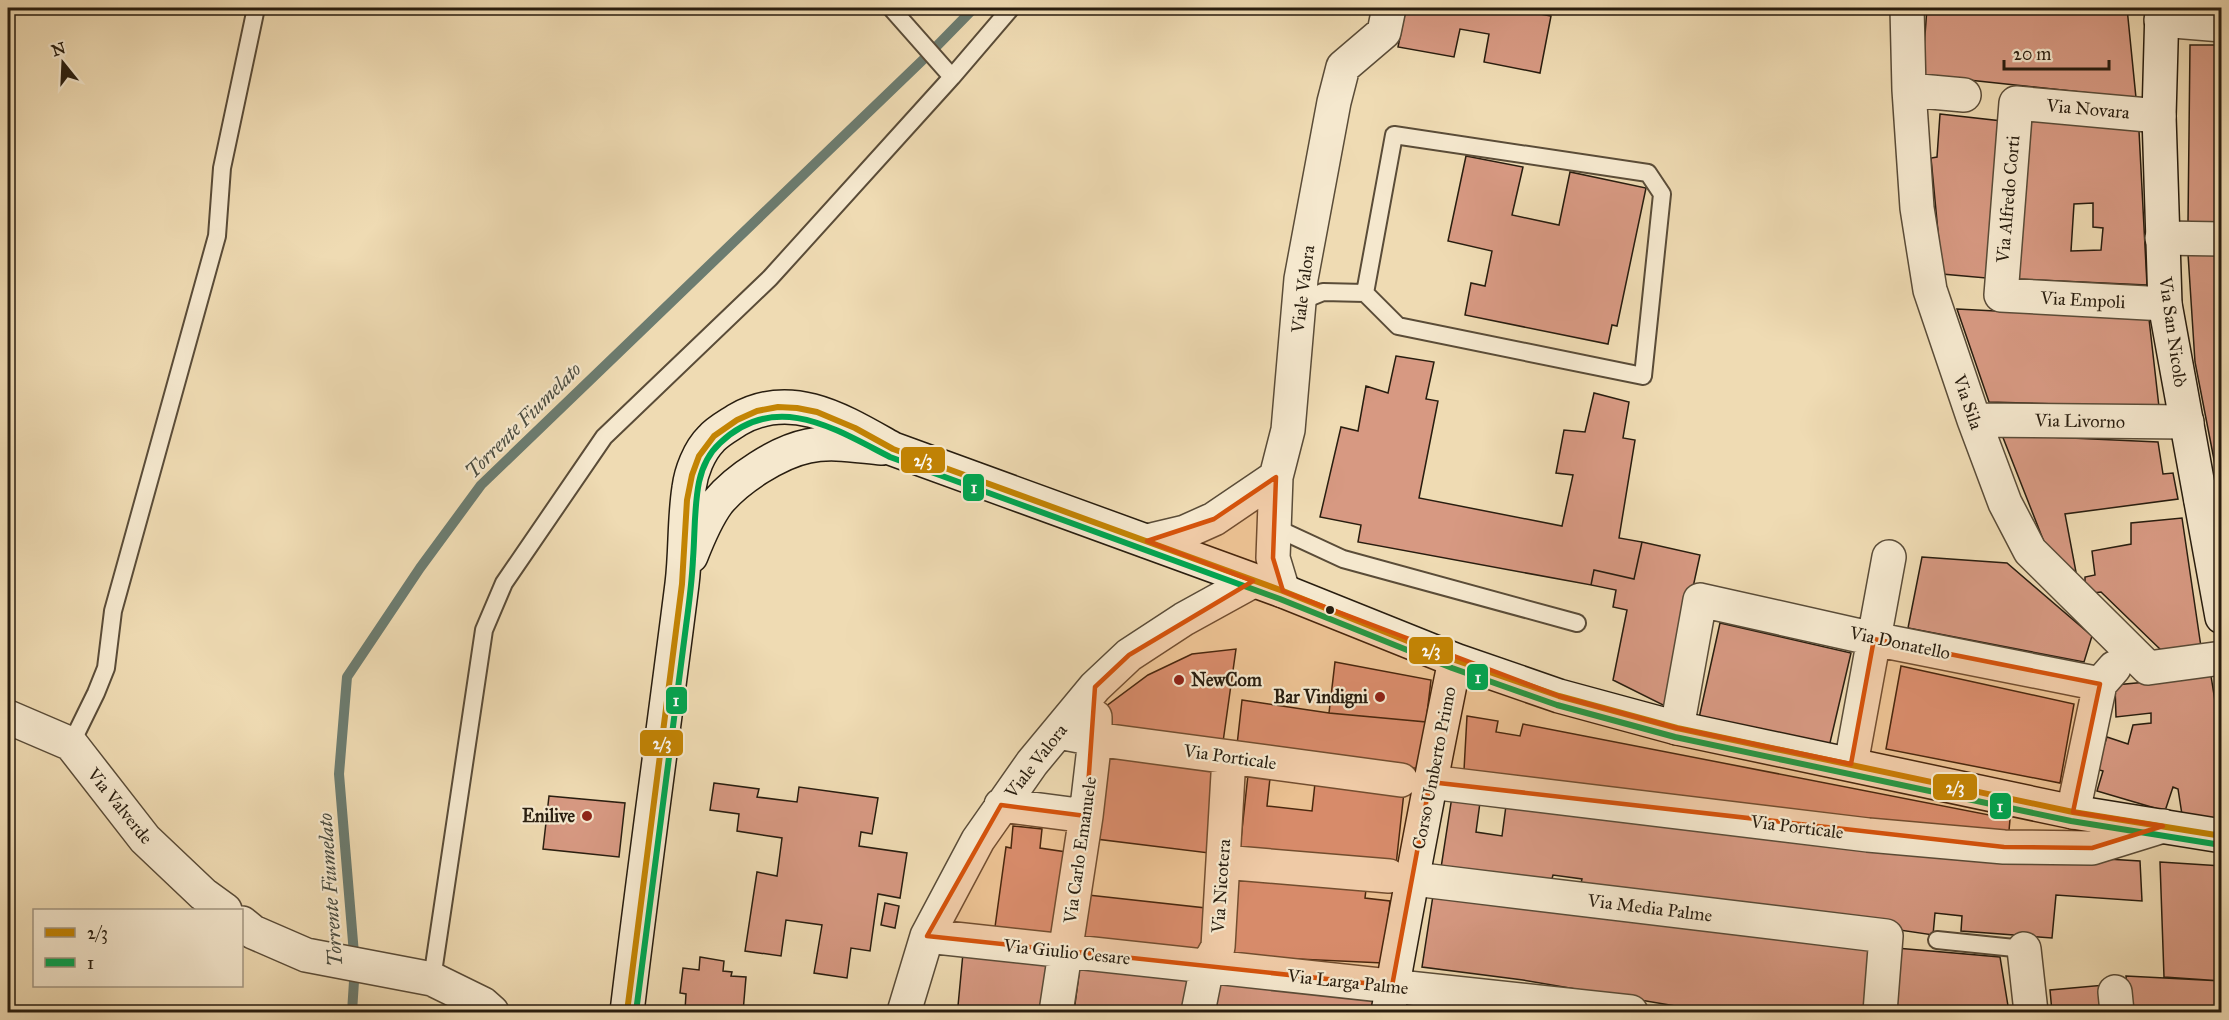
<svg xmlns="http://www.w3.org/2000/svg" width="2229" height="1020" viewBox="0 0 2229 1020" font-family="'IM FELL Great Primer',serif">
<rect width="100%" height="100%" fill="#efdbb3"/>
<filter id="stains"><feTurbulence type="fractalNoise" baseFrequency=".00333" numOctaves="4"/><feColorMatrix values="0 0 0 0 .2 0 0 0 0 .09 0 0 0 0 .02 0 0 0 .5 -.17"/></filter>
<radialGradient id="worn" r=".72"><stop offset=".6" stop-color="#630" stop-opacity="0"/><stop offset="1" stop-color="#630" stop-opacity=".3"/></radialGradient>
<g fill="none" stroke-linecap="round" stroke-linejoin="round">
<path stroke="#6c7c70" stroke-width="10" d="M 352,1012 L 355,966 L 339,774 L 347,677 L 420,568 L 481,485 L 930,53 L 974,8"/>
</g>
<path fill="#d79982" stroke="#281d0f" stroke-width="1.5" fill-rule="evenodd" d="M 1406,8 L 1535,8 L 1534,13 L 1551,16 L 1540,73 L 1484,62 L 1489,34 L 1460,29 L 1454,57 L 1398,47 Z
M 1927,8 L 2127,8 L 2136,98 L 1922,75 Z
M 2190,45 L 2222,45 L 2222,223 L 2188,223 Z
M 1940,114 L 2002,121 L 1986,278 L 1942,274 L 1931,158 L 1937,157 Z
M 2029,119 L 2139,131 L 2147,285 L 2013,279 ZM 2093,203 L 2093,227 L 2103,228 L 2101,250 L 2071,251 L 2074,204 Z
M 1466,156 L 1523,167 L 1512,215 L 1559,225 L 1570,172 L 1646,188 L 1617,326 L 1612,325 L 1608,344 L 1465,315 L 1471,283 L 1485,286 L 1492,251 L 1448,241 Z
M 2222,252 L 2222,474 L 2217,475 L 2195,362 L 2188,254 Z
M 1957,309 L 2149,319 L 2159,407 L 1989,402 Z
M 1396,356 L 1434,362 L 1426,399 L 1438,401 L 1419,498 L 1562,526 L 1573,475 L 1556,473 L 1564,430 L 1585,432 L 1594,393 L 1629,402 L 1623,438 L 1635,440 L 1619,538 L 1642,542 L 1634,579 L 1594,570 L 1591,585 L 1358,542 L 1361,525 L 1320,517 L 1341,427 L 1358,431 L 1366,386 L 1388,393 Z
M 2002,435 L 2158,442 L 2163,474 L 2173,473 L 2178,499 L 2065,514 L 2076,572 L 2046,547 Z
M 2182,518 L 2201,647 L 2162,651 L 2101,592 L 2085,594 L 2085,577 L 2095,575 L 2092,551 L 2131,544 L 2131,523 Z
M 1642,542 L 1700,555 L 1667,707 L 1613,680 L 1627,610 L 1613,607 L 1616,590 L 1591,585 L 1594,570 L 1634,579 Z
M 1922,557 L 2007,563 L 2092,636 L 2084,662 L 1908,628 Z
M 1720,623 L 1851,653 L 1829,747 L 1699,718 Z
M 1236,649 L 1223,742 L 1103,727 L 1105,707 L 1148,675 L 1192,654 Z
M 1335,662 L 1431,680 L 1426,722 L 1329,713 Z
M 1901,666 L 2074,704 L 2060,783 L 1886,749 Z
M 2211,676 L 2222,745 L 2222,818 L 2183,821 L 2178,789 L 2173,787 L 2165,811 L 2097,791 L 2103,771 L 2096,769 L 2107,737 L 2128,744 L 2133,725 L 2151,723 L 2151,713 L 2116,717 L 2115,685 Z
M 1242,700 L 1329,713 L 1426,722 L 1421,769 L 1237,745 Z
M 1467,716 L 1498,721 L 1496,732 L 1520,736 L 1523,724 L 2010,819 L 2009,831 L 1788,813 L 1464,770 Z
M 1107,753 L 1221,767 L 1209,853 L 1096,839 Z
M 1248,775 L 1270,778 L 1267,806 L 1312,811 L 1315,783 L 1404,792 L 1396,865 L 1240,848 Z
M 714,783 L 759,789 L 757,797 L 797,802 L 799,787 L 878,798 L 872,834 L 861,832 L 859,846 L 907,853 L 900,898 L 878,894 L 870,951 L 851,948 L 847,978 L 814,973 L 822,925 L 786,920 L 781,956 L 745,951 L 757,872 L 777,876 L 782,838 L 737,831 L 739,814 L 710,810 Z
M 1453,790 L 1481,795 L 1476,832 L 1502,836 L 1507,798 L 1869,845 L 2140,861 L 2142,901 L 2056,895 L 2052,938 L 1961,931 L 1962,916 L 1935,913 L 1933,935 L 1581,883 L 1582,879 L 1553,875 L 1550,886 L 1441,868 Z
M 549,796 L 625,803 L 619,857 L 543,849 Z
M 1013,826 L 1042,829 L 1040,848 L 1073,853 L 1062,936 L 995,927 L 1006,847 L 1011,848 Z
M 2160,862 L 2222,866 L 2222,981 L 2164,977 Z
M 1234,873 L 1367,881 L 1365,898 L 1390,901 L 1383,963 L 1229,956 Z
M 1434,889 L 1875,946 L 1869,1012 L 1705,1011 L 1523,980 L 1422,967 Z
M 1088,895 L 1215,909 L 1210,954 L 1083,939 Z
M 885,903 L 899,906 L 895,928 L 881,925 Z
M 1896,948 L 2000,957 L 2009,1012 L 1891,1012 Z
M 963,953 L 1050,962 L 1045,1012 L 988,1012 L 989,1009 L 958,1006 Z
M 700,957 L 724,961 L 723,971 L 732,972 L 731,976 L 746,977 L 743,1012 L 685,1010 L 686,994 L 680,993 L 683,968 L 699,970 Z
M 1080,966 L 1190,979 L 1186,1012 L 1074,1012 Z
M 2126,976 L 2222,981 L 2222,1012 L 2129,1012 Z
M 1221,978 L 1374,1001 L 1373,1012 L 1215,1012 Z
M 2105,985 L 2107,1012 L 2052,1012 L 2050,990 Z"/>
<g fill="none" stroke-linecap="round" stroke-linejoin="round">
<defs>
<path id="lane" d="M 891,8 L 952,77
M 1301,301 L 1323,292 L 1365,293 L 1398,326 L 1643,376 L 1662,194 L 1648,173 L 1394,135 L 1365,293
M 1274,527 L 1343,559 L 1577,623
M 71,744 L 96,693 L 106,668 L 113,611 L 217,236 L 222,168 L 256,8
M 1937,940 L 2024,949
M 432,979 L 484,630 L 504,583 L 604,437 L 770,278 L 952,77 L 1011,8"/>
<path id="street" d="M 1907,8 L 1909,90 L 1917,208 L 1930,290 L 1974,420 L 2005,503 L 2030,551 L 2148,668 L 2222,658
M 2161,20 L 2222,25
M 1909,90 L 1964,95
M 2159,116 L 2016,103 L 2001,295 L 2165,304
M 2162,238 L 2222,239
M 1974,420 L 2187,422
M 2201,500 L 2222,495
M 1147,541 L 1185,532 L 1214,519 L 1276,477
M 1283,591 L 1273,558 L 1276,477 L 1288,430 L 1301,279 L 1334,102 L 1343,67 L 1384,32 L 1389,8
M 8,717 L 71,744 L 145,839 L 203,894 L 225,910
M 1677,728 L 1700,600 L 1874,639 L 2100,684
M 1059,732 L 1095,739 L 1401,780
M 1851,764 L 1889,557
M 1430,782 L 1868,835 L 2004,847 L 2092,848 L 2163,826
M 1001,805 L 1086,816
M 2073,812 L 2100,684 L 2114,668
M 1223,862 L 1389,876
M 1414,879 L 1886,936 L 1880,1012
M 242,923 L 253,932 L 306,955 L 432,979 L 483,1004 L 492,1012
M 927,936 L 1631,1012
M 2024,949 L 2031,1012
M 2115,992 L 2117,1012
M 904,1012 L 927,936 L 978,840 L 1032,763 L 1095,687 L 1129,655 L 1184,619 L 1253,581
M 1056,1012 L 1086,816 L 1095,739 L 1095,717
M 1198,1012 L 1207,967 L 1218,947 L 1229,757"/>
<path id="secondary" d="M 2162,8 L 2159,116 L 2165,304 L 2222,617
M 691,556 C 698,538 706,518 718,502 C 737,479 778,452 808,446 C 832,441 858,446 882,448
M 627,1012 C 644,869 664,727 682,584 C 686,552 684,520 689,488 C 691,472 699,451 711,439 C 718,431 728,426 737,420 C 792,388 843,421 893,449 L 1283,591 L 1455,660 L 1559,696 L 1677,728 L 2073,812 L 2222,836
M 1388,1012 C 1409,895 1431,777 1455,660"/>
</defs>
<use href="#lane" stroke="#5a4c38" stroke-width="20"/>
<use href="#street" stroke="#5a4c38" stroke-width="36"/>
<use href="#secondary" stroke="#281d0f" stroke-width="36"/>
<use href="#lane" stroke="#f5e8ce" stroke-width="16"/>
<use href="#street" stroke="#f5e8ce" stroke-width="33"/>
<use href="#secondary" stroke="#f5e8ce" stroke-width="33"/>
<defs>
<path id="bus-1" d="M 627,1012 L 682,584 L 687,500 L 692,475 L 699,456 L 714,436 L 737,420 L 757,411 L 778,407 L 797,408 L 817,412 L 855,428 L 893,449 L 1283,591 L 1455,660 L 1559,696 L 1677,728 L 2073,812 L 2222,836"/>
<path id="bus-2" d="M 636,1012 C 652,884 669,755 686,626 C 689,604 692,581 693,559 C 695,533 694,507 699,482 C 702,468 709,453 720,443 C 776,390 835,429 890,457 L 1280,599 L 1452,668 L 1557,705 L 1675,737 L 2071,821 L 2221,845"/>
</defs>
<use href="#bus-1" stroke="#f5e8ce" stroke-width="10"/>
<use href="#bus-2" stroke="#f5e8ce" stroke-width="10"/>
<use href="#bus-1" stroke="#c38404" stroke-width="6"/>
<use href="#bus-2" stroke="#00a651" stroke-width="6"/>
</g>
<path fill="#d5530c" fill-opacity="0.2" stroke="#d5530c" stroke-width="4.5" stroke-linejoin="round" d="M 1276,477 L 1273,558 L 1283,591 L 1559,696 L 1677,728 L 1851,764 L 1874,639 L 2100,684 L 2073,812 L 2163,826 L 2092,848 L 2004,847 L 1430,782 L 1392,986 L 927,936 L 1001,805 L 1086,816 L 1095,687 L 1129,655 L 1253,581 L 1147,541 L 1214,519 Z"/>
<circle fill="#281d0f" stroke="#f5e8ce" stroke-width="2" cx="1330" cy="610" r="5"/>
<g fill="#8f2418" stroke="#f5e8ce" stroke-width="2">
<circle cx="1179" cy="680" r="6"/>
<circle cx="1380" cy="697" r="6"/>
<circle cx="587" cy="816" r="6"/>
</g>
<g text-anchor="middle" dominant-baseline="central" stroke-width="4.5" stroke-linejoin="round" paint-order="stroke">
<g font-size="18" fill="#281d0f" stroke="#f5e8ce">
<text transform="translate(2088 109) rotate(5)">Via Novara</text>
<text transform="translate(2008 199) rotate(-85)">Via Alfredo Corti</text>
<text transform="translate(1303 289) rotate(-83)">Viale Valora</text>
<text transform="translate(2083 300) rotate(3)">Via Empoli</text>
<text transform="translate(2173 332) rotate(82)">Via San Nicolò</text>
<text transform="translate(1968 402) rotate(71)">Via Sila</text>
<text transform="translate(2080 421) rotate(1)">Via Livorno</text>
<text transform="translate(1900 643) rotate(12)">Via Donatello</text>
<text transform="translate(1230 757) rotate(8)">Via Porticale</text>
<text transform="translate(1036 761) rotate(-52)">Viale Valora</text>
<text transform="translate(1434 768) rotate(-79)">Corso Umberto Primo</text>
<text transform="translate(120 806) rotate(51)">Via Valverde</text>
<text transform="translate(1797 827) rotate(7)">Via Porticale</text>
<text transform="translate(1080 850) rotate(-82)">Via Carlo Emanuele</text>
<text transform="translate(1221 886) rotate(-86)">Via Nicotera</text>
<text transform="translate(1650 908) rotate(7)">Via Media Palme</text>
<text transform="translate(1067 952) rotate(6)">Via Giulio Cesare</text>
<text transform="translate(1348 982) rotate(6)">Via Larga Palme</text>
</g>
<g font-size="18" font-weight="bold" fill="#281d0f" stroke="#f5e8ce" text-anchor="end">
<text x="1191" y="680" text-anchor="start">NewCom</text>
<text x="1368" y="697">Bar Vindigni</text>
<text x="575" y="816">Enilive</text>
</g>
<g font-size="20" font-style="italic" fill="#4a4c40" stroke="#f5e8ce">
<text transform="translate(523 420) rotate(-45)">Torrente Fiumelato</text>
<text transform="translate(330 890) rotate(-94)">Torrente Fiumelato</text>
</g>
</g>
<g stroke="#f5e8ce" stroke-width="2">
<rect x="900" y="446" width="46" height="28" rx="6" fill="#c38404"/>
<rect x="962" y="473" width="23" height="29" rx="6" fill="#00a651"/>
<rect x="1408" y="636" width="46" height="29" rx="6" fill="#c38404"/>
<rect x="1466" y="663" width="23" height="28" rx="6" fill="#00a651"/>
<rect x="665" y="686" width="23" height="29" rx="6" fill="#00a651"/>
<rect x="639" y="729" width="45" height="28" rx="6" fill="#c38404"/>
<rect x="1932" y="773" width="46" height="28" rx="6" fill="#c38404"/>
<rect x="1989" y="792" width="23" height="28" rx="6" fill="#00a651"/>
</g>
<g font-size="16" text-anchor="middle" font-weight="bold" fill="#fff">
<text x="923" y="466">2/3</text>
<text x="974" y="493">1</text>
<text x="1431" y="656">2/3</text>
<text x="1478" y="683">1</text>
<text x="676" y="706">1</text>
<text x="662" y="749">2/3</text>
<text x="1955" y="793">2/3</text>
<text x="2000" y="812">1</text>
</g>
<rect width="2229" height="1020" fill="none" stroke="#efdbb3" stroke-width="30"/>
<rect x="9" y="9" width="2211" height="1002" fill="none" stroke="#281d0f" stroke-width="3"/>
<rect x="15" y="15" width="2199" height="990" fill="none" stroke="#281d0f" stroke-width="1.5"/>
<rect x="33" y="909" width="210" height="78" fill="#f5e8ce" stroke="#a39782" stroke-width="1.5"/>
<rect x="45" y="928" width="30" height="9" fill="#c38404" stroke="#a39782" stroke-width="1.5"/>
<text x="87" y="939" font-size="18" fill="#281d0f">2/3</text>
<rect x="45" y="958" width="30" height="9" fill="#00a651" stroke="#a39782" stroke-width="1.5"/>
<text x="87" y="969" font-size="18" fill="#281d0f">1</text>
<g transform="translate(63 63) rotate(342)" stroke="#f5e8ce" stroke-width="4.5" paint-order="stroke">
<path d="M0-4.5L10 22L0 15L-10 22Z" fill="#281d0f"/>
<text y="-9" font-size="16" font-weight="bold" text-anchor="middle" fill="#281d0f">N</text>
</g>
<path d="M2004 60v9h105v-9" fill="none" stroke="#281d0f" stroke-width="3"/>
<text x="2013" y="60" font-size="18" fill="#281d0f" stroke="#f5e8ce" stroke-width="4.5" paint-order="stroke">20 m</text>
<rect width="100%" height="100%" filter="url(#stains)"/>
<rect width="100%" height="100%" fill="url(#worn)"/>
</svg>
